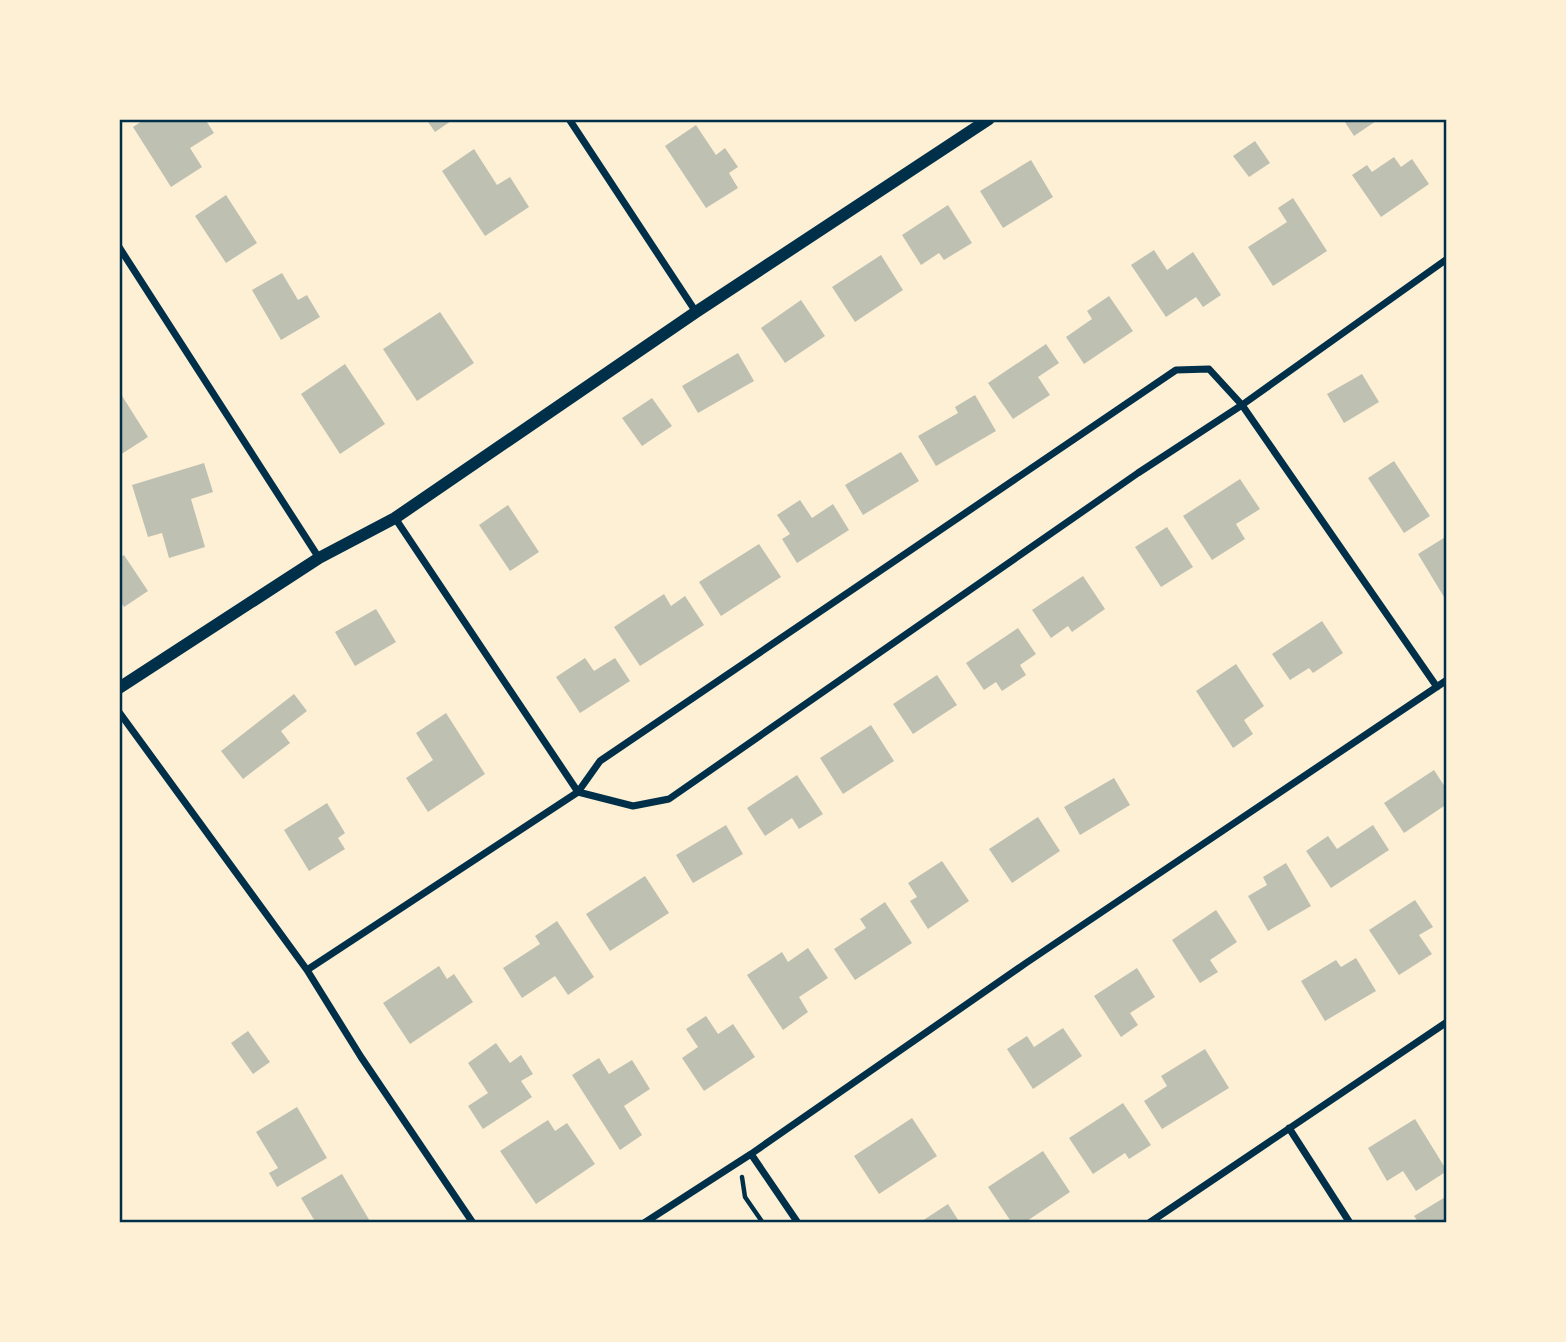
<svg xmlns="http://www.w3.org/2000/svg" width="1566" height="1342" viewBox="0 0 1566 1342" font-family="Georgia,serif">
<rect width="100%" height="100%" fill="#fdf0d5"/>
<path fill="#bec0b2" d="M 145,119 L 205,119 L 214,133 L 190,148 L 202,167 L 171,187 L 133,127 Z
M 426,119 L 454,119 L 435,132 Z
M 1343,119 L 1379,119 L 1354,136 Z
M 696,125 L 716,155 L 725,148 L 738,167 L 729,173 L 738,188 L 706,208 L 665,146 Z
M 1255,141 L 1270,163 L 1249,177 L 1233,156 Z
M 474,149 L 497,185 L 510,177 L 529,207 L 485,236 L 442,171 Z
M 1394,157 L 1401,167 L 1412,159 L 1429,184 L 1381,217 L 1352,175 L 1367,165 L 1372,172 Z
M 1031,160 L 1053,197 L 1003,228 L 980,191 Z
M 226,195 L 257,243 L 226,263 L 195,216 Z
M 1293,198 L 1327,251 L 1273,286 L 1248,247 L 1287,222 L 1278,208 Z
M 948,205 L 972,243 L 944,260 L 939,253 L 921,265 L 902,235 Z
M 1154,250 L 1167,270 L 1193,252 L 1221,295 L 1203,307 L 1196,297 L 1166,317 L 1131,265 Z
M 881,255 L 903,290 L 855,322 L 832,287 Z
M 282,273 L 298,300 L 307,295 L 320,317 L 281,340 L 252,290 Z
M 1109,296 L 1133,331 L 1084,364 L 1066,337 L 1092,319 L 1087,311 Z
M 801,300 L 825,336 L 785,363 L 761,328 Z
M 440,312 L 474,363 L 417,401 L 383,349 Z
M 1046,344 L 1059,363 L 1038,377 L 1050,395 L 1013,419 L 988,383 Z
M 738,353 L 754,381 L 698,413 L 682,386 Z
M 345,364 L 385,424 L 340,454 L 301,394 Z
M 1362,374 L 1379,402 L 1344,423 L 1327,394 Z
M 119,391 L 148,437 L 120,455 L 119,454 Z
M 975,395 L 996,431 L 936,466 L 918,436 L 958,413 L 955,407 Z
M 652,398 L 672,426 L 642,446 L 622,418 Z
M 901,452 L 919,481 L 863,515 L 845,485 Z
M 1394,461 L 1430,516 L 1404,533 L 1368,478 Z
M 204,463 L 213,492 L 191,499 L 205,547 L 169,558 L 162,533 L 148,537 L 132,485 Z
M 1240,479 L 1260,509 L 1236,524 L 1245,539 L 1212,560 L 1183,516 Z
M 800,500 L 812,518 L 833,504 L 849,530 L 797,563 L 782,539 L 790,534 L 777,515 Z
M 508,505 L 539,552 L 510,571 L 479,525 Z
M 1167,527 L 1193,567 L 1161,587 L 1135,547 Z
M 1447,536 L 1447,602 L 1418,554 Z
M 759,544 L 781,577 L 721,616 L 699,582 Z
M 124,555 L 148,591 L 124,607 L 119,599 L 119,558 Z
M 1083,576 L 1105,609 L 1072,632 L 1068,626 L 1051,638 L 1032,610 Z
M 664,594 L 671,606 L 685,596 L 704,625 L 640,666 L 614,627 Z
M 376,609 L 396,642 L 355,666 L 335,632 Z
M 1322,621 L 1343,653 L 1313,673 L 1309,668 L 1290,680 L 1272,654 Z
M 1018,628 L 1036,654 L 1020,665 L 1026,675 L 1002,691 L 996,682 L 984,690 L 966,663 Z
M 585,658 L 594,671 L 615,658 L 630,681 L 580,713 L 556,677 Z
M 1236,664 L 1264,706 L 1244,720 L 1253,734 L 1233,748 L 1196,691 Z
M 937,675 L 957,705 L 913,734 L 893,704 Z
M 294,694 L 307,711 L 281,731 L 290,743 L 243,779 L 221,751 Z
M 446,713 L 485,774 L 428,812 L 406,778 L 433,760 L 416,733 Z
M 871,725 L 894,761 L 843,794 L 820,758 Z
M 1434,770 L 1447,790 L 1447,804 L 1404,833 L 1384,803 Z
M 797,775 L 823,814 L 799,829 L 792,818 L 765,836 L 747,808 Z
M 1114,778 L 1130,805 L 1080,835 L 1064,807 Z
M 327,803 L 345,833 L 338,838 L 345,849 L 309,871 L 284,830 Z
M 1038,817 L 1060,851 L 1012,883 L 989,849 Z
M 726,825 L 743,854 L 693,883 L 676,855 Z
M 1373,825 L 1389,850 L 1331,888 L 1306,851 L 1328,836 L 1337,849 Z
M 942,861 L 969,901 L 928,929 L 910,901 L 917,897 L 908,883 Z
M 1286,863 L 1311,906 L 1268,931 L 1248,896 L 1267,885 L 1263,877 Z
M 645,876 L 669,913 L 610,951 L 586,914 Z
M 1415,900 L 1433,927 L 1419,935 L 1432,954 L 1399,975 L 1369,930 Z
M 885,902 L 912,943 L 855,980 L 834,949 L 866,928 L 860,919 Z
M 1216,910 L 1237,942 L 1210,960 L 1218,972 L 1200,983 L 1172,940 Z
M 557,921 L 594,977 L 568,995 L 555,976 L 522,998 L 503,968 L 540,944 L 535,936 Z
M 808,948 L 828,978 L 799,997 L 808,1012 L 783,1030 L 747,975 L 782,952 L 788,962 Z
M 1356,958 L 1376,991 L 1325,1021 L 1301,981 L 1336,960 L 1341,967 Z
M 439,966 L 447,979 L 454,974 L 473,1002 L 410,1044 L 383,1003 Z
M 1137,968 L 1155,997 L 1130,1013 L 1138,1025 L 1121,1037 L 1094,996 Z
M 706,1016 L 718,1034 L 733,1024 L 755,1057 L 704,1091 L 682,1058 L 698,1047 L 686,1029 Z
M 1063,1028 L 1082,1056 L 1033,1089 L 1007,1049 L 1027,1036 L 1034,1047 Z
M 248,1031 L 270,1062 L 253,1074 L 231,1043 Z
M 496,1043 L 510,1063 L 521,1055 L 533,1074 L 521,1081 L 532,1097 L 483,1129 L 468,1106 L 488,1093 L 468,1063 Z
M 1205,1049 L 1229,1088 L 1162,1129 L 1144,1101 L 1167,1086 L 1161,1076 Z
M 599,1058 L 609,1074 L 632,1060 L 650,1089 L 624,1106 L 642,1135 L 620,1150 L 572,1075 Z
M 1123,1103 L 1151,1145 L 1129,1159 L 1125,1153 L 1093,1174 L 1069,1138 Z
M 297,1107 L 327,1158 L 277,1187 L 269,1173 L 278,1168 L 256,1132 Z
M 912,1118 L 937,1156 L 879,1194 L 854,1156 Z
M 1415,1119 L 1447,1171 L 1416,1191 L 1403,1171 L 1387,1181 L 1368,1148 Z
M 548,1120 L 555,1131 L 567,1123 L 595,1164 L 536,1204 L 500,1151 Z
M 1043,1151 L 1070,1192 L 1024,1223 L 1012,1223 L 988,1187 Z
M 342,1174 L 371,1223 L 316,1223 L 301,1198 Z
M 1447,1196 L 1447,1219 L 1441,1223 L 1419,1223 L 1414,1216 Z
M 948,1204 L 960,1223 L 919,1223 Z"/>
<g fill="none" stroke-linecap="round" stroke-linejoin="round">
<path stroke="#003049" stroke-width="4.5" d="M 742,1177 L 745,1197 L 763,1223"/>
<path stroke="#003049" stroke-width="7" d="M 569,119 L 696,312
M 119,247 L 319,558
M 395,518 L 578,792
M 119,712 L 307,970 L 361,1057 L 473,1223
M 578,792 L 633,806 L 669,799 L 1138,473 L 1242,405 L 1447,259
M 307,970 L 578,792 L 600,761 L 1176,370 L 1209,369 L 1242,405 L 1437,687
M 1289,1128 L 1350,1223
M 751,1154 L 798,1223
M 644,1223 L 751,1154 L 1026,963 L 1447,680
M 1149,1223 L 1447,1022"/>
<path stroke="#003049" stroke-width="12" d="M 119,688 L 319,558 L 395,518 L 696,312 L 989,119"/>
</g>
<rect width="1566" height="1342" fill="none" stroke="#fdf0d5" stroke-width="242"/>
<rect x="121" y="121" width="1324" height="1100" fill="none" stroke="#003049" stroke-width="2.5"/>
</svg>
